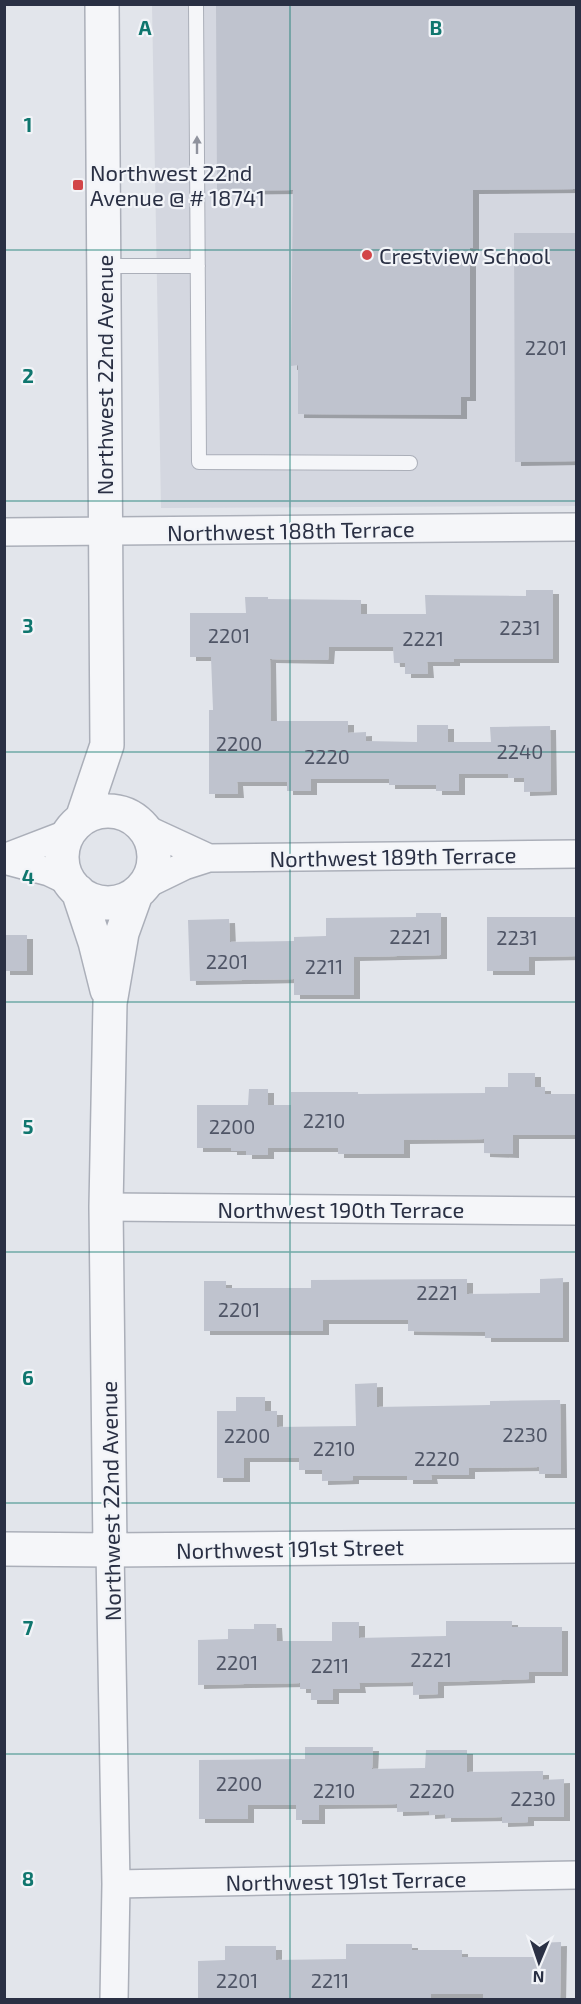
<svg xmlns="http://www.w3.org/2000/svg" width="581" height="2004" viewBox="0 0 581 2004" font-family="'Exo 2',sans-serif">
<defs>
<filter id="shadow"><feDropShadow dx="6" dy="4" stdDeviation="0" flood-color="#0004"/></filter>
</defs>
<rect width="100%" height="100%" fill="#e2e5eb"/>
<path fill="#d4d7e0" d="M 152,5 L 576,5 L 576,506 L 161,508 Z"/>
<path fill="#bfc3ce" filter="url(#shadow)" d="M 216,4 L 576,4 L 576,189 L 473,190 L 473,248 L 470,248 L 470,397 L 461,397 L 461,415 L 298,414 L 298,365 L 291,366 L 293,190 L 217,191 Z
M 514,233 L 576,233 L 576,461 L 515,462 Z
M 526,590 L 553,590 L 553,659 L 454,659 L 454,662 L 427,662 L 428,674 L 405,674 L 405,663 L 394,663 L 393,647 L 329,647 L 328,660 L 270,659 L 271,721 L 348,721 L 348,733 L 366,732 L 366,741 L 417,742 L 417,725 L 448,725 L 448,742 L 491,742 L 490,727 L 550,726 L 551,791 L 524,792 L 524,778 L 508,778 L 508,774 L 459,774 L 459,791 L 436,791 L 436,785 L 389,785 L 389,779 L 311,779 L 311,791 L 287,791 L 287,782 L 237,782 L 238,794 L 209,794 L 209,710 L 213,710 L 211,657 L 190,657 L 190,613 L 246,613 L 245,597 L 268,597 L 268,599 L 361,600 L 361,614 L 426,614 L 425,595 L 526,596 Z
M 416,913 L 441,913 L 441,955 L 354,957 L 354,995 L 294,995 L 294,979 L 190,981 L 188,920 L 229,919 L 230,942 L 294,941 L 294,937 L 326,936 L 326,918 L 416,917 Z
M 487,917 L 576,917 L 576,956 L 529,957 L 529,971 L 487,971 Z
M 4,935 L 27,935 L 27,971 L 4,971 Z
M 508,1073 L 535,1073 L 535,1087 L 545,1087 L 545,1094 L 576,1094 L 576,1135 L 513,1135 L 513,1154 L 484,1153 L 484,1139 L 404,1140 L 404,1154 L 338,1154 L 338,1148 L 268,1148 L 268,1155 L 246,1155 L 246,1151 L 231,1151 L 231,1148 L 197,1148 L 197,1105 L 248,1105 L 249,1089 L 268,1089 L 268,1105 L 291,1105 L 291,1092 L 358,1092 L 358,1094 L 485,1093 L 485,1087 L 508,1087 Z
M 563,1278 L 563,1338 L 485,1338 L 485,1332 L 408,1331 L 408,1320 L 323,1320 L 323,1331 L 204,1331 L 204,1281 L 226,1281 L 226,1288 L 311,1288 L 311,1280 L 467,1279 L 467,1294 L 540,1293 L 540,1279 Z
M 377,1383 L 377,1407 L 490,1405 L 490,1401 L 560,1400 L 561,1474 L 539,1474 L 539,1467 L 469,1468 L 469,1475 L 431,1475 L 432,1480 L 407,1480 L 407,1476 L 353,1476 L 353,1480 L 322,1481 L 322,1470 L 299,1470 L 299,1458 L 244,1458 L 244,1478 L 217,1478 L 217,1411 L 236,1411 L 236,1397 L 265,1397 L 265,1411 L 277,1411 L 277,1427 L 356,1426 L 355,1384 Z
M 446,1621 L 512,1621 L 512,1627 L 562,1627 L 562,1672 L 529,1672 L 529,1679 L 438,1682 L 438,1694 L 413,1695 L 413,1682 L 359,1683 L 360,1689 L 333,1689 L 333,1700 L 311,1700 L 311,1689 L 300,1689 L 300,1683 L 198,1685 L 198,1640 L 228,1639 L 228,1629 L 254,1629 L 254,1624 L 276,1624 L 277,1641 L 332,1641 L 332,1622 L 359,1622 L 359,1638 L 446,1636 Z
M 305,1747 L 373,1747 L 372,1769 L 425,1768 L 426,1750 L 467,1750 L 467,1772 L 543,1771 L 543,1780 L 564,1779 L 564,1817 L 528,1817 L 528,1822 L 502,1823 L 502,1817 L 445,1818 L 445,1814 L 429,1815 L 429,1811 L 397,1812 L 397,1804 L 319,1805 L 319,1820 L 296,1820 L 296,1805 L 248,1805 L 248,1819 L 199,1819 L 199,1760 L 305,1759 Z
M 561,1942 L 560,2000 L 483,2000 L 483,1994 L 431,1994 L 431,2000 L 198,2000 L 198,1961 L 225,1960 L 225,1946 L 276,1946 L 276,1960 L 346,1959 L 346,1944 L 412,1944 L 412,1950 L 462,1950 L 462,1957 L 537,1957 L 537,1943 Z"/>
<g fill="none" stroke-linecap="round" stroke-linejoin="round">
<defs>
<path id="service" d="M 196,4 L 199,462 L 410,463
M 104,266 L 198,266"/>
<path id="minor" d="M 4,532 L 576,527
M 144,828 L 209,858
M 4,858 L 69,833
M 4,860 L 49,872 L 70,882
M 145,885 L 184,866 L 209,858 L 576,854
M 106,1207 L 576,1211
M 110,1550 L 116,1884 L 114,2000
M 116,1884 L 576,1875"/>
<path id="tertiary" d="M62 857a46 46 0 1 1 92 0a46 46 0 1 1-92 0Z
M 82,819 L 107,745 L 102,4
M 78,891 L 95,942 L 107,990
M 4,1549 L 110,1550 L 576,1546
M 110,1550 L 106,1207 L 110,1003 L 122,933 L 136,894"/>
</defs>
<use href="#service" stroke="#abafb9" stroke-width="16"/>
<use href="#minor" stroke="#abafb9" stroke-width="30"/>
<use href="#tertiary" stroke="#abafb9" stroke-width="36"/>
<use href="#service" stroke="#f5f6f9" stroke-width="14"/>
<use href="#minor" stroke="#f5f6f9" stroke-width="27"/>
<use href="#tertiary" stroke="#f5f6f9" stroke-width="33"/>
</g>
<defs><path id="oneway-solid" d="M-6-.8H1V-3.2L6.5 0L1 3.2V.8H-6Z" transform="scale(1.5)"/></defs>
<use fill="#90939e" href="#oneway-solid" transform="translate(197 145) rotate(-90)"/>
<path fill="none" stroke="#0f766e" stroke-width="1.5" stroke-opacity="0.55" d="M 290,4 L 290,2000M 4,250 L 576,250M 4,501 L 576,501M 4,752 L 576,752M 4,1002 L 576,1002M 4,1252 L 576,1252M 4,1503 L 576,1503M 4,1754 L 576,1754"/>
<g fill="#d24548" stroke="#f2f4f8" stroke-width="2">
<rect x="72" y="179" width="12" height="12" rx="3"/>
<circle cx="367" cy="255" r="6"/>
</g>
<g text-anchor="middle" dominant-baseline="central" stroke-width="4.5" stroke-linejoin="round" paint-order="stroke">
<g font-size="20" fill="#4f5566">
<text x="546" y="347">2201</text>
<text x="520" y="627">2231</text>
<text x="229" y="635">2201</text>
<text x="423" y="638">2221</text>
<text x="239" y="743">2200</text>
<text x="520" y="751">2240</text>
<text x="327" y="756">2220</text>
<text x="410" y="936">2221</text>
<text x="517" y="937">2231</text>
<text x="227" y="961">2201</text>
<text x="324" y="966">2211</text>
<text x="324" y="1120">2210</text>
<text x="232" y="1126">2200</text>
<text x="437" y="1292">2221</text>
<text x="239" y="1309">2201</text>
<text x="525" y="1434">2230</text>
<text x="247" y="1435">2200</text>
<text x="334" y="1448">2210</text>
<text x="437" y="1458">2220</text>
<text x="431" y="1659">2221</text>
<text x="237" y="1662">2201</text>
<text x="330" y="1665">2211</text>
<text x="239" y="1783">2200</text>
<text x="334" y="1790">2210</text>
<text x="432" y="1790">2220</text>
<text x="533" y="1798">2230</text>
<text x="237" y="1980">2201</text>
<text x="330" y="1980">2211</text>
</g>
<g font-size="22" fill="#2a3044" stroke="#f2f4f8" text-anchor="start">
<text x="90" y="172">Northwest 22nd<tspan x="90" dy="25">Avenue @ # 18741</tspan></text>
<text x="379" y="255">Crestview School</text>
</g>
<g font-size="22" fill="#2a3044" stroke="#f2f4f8">
<text transform="translate(104 375) rotate(-90)">Northwest 22nd Avenue</text>
<text transform="translate(291 530) rotate(-1)">Northwest 188th Terrace</text>
<text transform="translate(393 856) rotate(-1)">Northwest 189th Terrace</text>
<text x="341" y="1209">Northwest 190th Terrace</text>
<text transform="translate(110 1501) rotate(-91)">Northwest 22nd Avenue</text>
<text transform="translate(290 1548) rotate(-1)">Northwest 191st Street</text>
<text transform="translate(346 1880) rotate(-1)">Northwest 191st Terrace</text>
</g>
</g>
<g font-size="20" text-anchor="middle" font-weight="bold" fill="#0f766e" stroke="#f2f4f8" stroke-width="4.5" stroke-linejoin="round" paint-order="stroke">
<text x="145" y="35">A</text>
<text x="436" y="35">B</text>
<text x="28" y="132">1</text>
<text x="28" y="383">2</text>
<text x="28" y="633">3</text>
<text x="28" y="884">4</text>
<text x="28" y="1134">5</text>
<text x="28" y="1385">6</text>
<text x="28" y="1635">7</text>
<text x="28" y="1886">8</text>
</g>
<rect width="581" height="2004" fill="none" stroke="#2a3044" stroke-width="12"/>
<g transform="translate(539 1962) rotate(182)" stroke="#f2f4f8" stroke-width="4.5" paint-order="stroke">
<path d="M0-4.5L10 22L0 15L-10 22Z" fill="#2a3044"/>
<text y="-9" font-size="16" font-weight="bold" text-anchor="middle" fill="#2a3044">N</text>
</g>
</svg>
